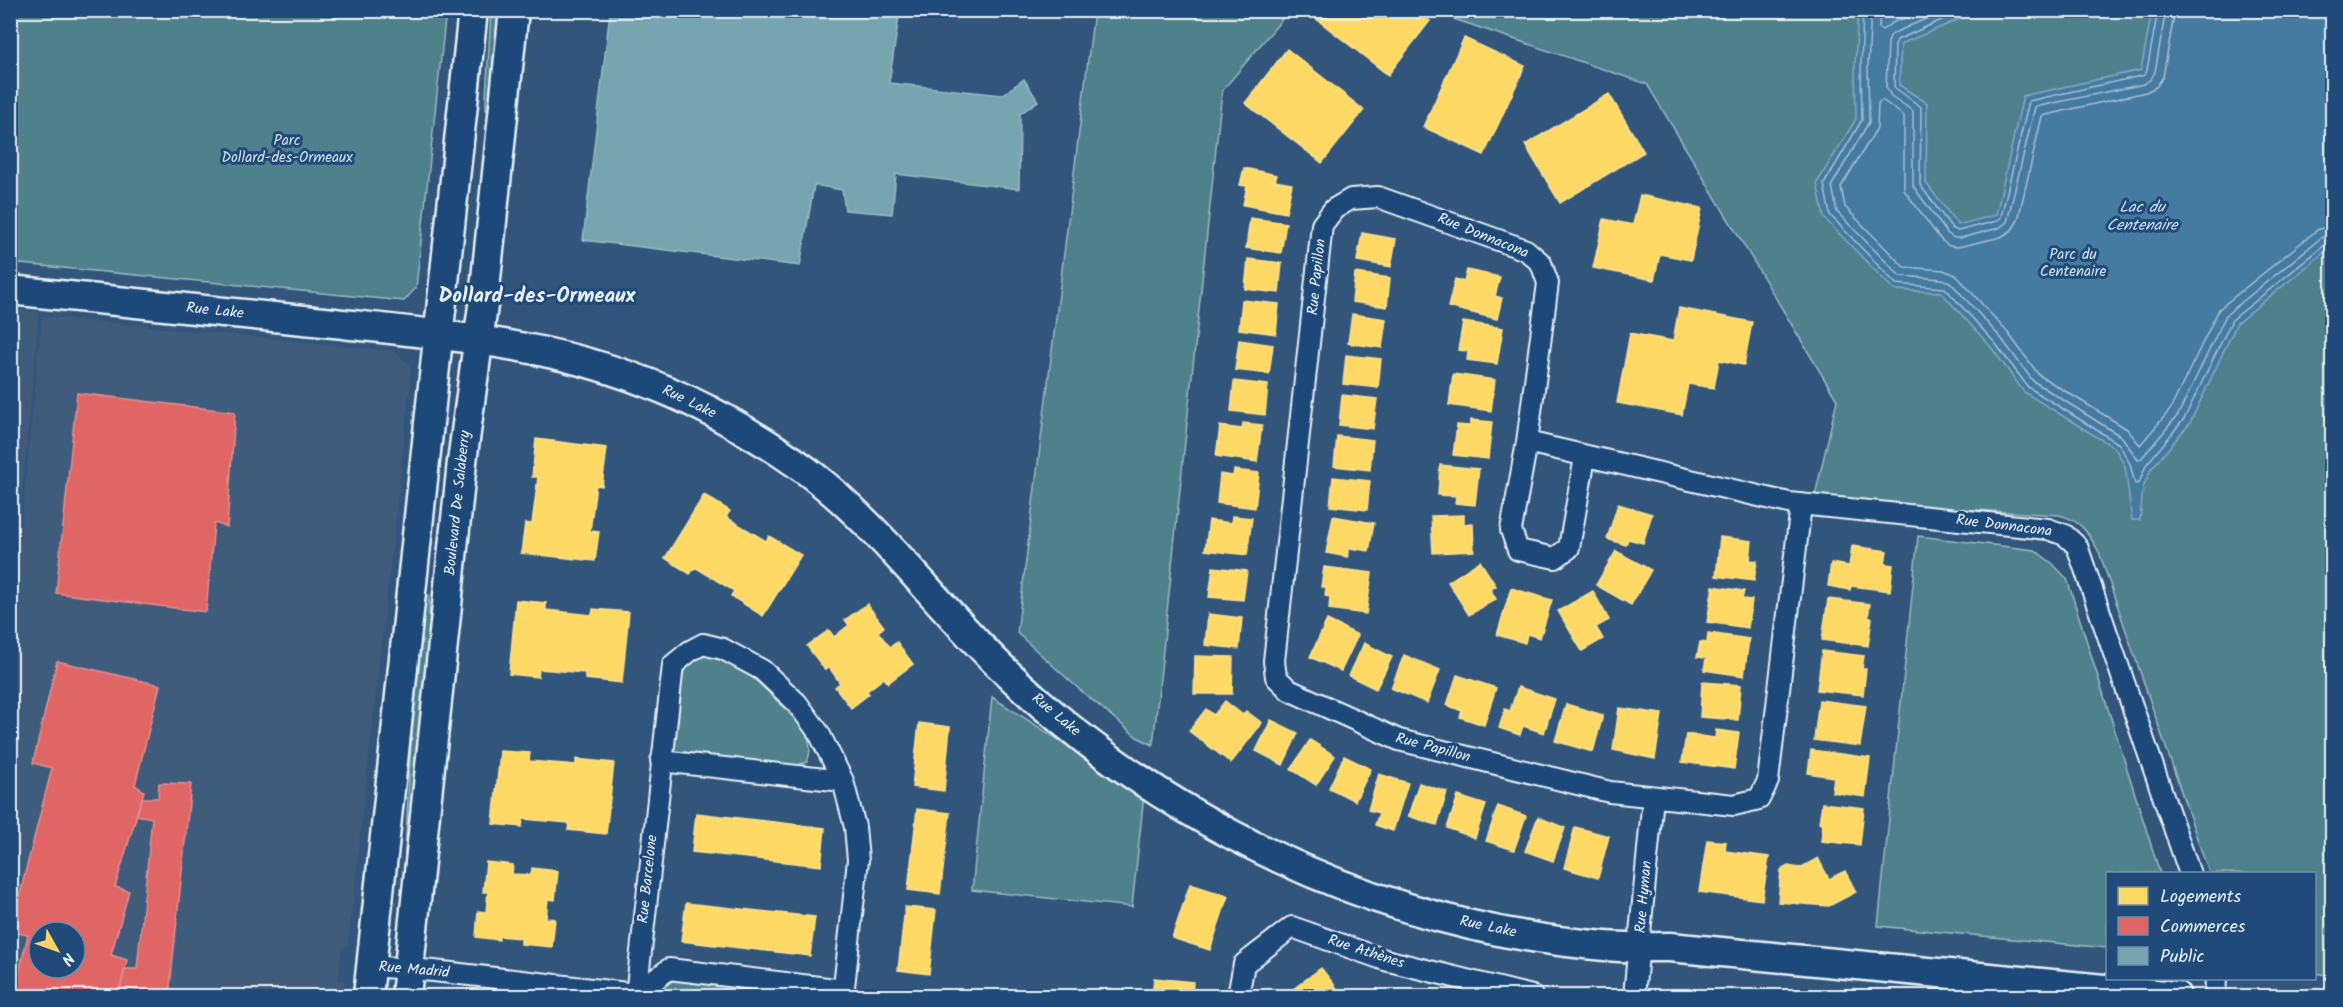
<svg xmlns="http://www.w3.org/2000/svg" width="2343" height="1007" viewBox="0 0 2343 1007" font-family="Kalam,sans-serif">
<rect width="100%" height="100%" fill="#32557b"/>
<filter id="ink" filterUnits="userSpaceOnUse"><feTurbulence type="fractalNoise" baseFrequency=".0167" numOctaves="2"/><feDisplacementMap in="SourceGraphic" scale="12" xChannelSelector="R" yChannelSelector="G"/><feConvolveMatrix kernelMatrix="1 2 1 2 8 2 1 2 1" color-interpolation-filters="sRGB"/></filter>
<g filter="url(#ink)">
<path fill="#3f5c7c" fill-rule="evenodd" d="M 11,310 L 39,312 L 11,610 L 10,310 Z
M 42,316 L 394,351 L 410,365 L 410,386 L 348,946 L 342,948 L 338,980 L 344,981 L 342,996 L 11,996 L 10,636 ZM 39,932 L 75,932 L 75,968 L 39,968 Z"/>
<path fill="#4f818d" stroke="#9cb9c2" stroke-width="1.5" d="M 10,11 L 446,11 L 416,288 L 404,301 L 11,263 Z
M 491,11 L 499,11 L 488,110 L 486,110 L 486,97 Z
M 1094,11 L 1289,11 L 1222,91 L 1153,745 L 1137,737 L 1080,690 L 1017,633 Z
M 1443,11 L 2332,11 L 2332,976 L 2315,973 L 2314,874 L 2209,873 L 2099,552 C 2089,534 2081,520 2059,515 L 1814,500 L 1837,400 L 1647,84 L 1454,19 Z
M 1918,536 L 2035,550 L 2053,564 L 2067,579 L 2160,873 L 2108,874 L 2107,948 L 1878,926 Z
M 426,595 L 429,595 L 430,664 L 403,892 L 411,739 Z
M 707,655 C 720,660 733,664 745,672 C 759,682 799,721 807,735 C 811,744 811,753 807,762 L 788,768 L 683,756 L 675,750 L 673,741 L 680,675 C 687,665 695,659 707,655 Z
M 992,697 L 1144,795 L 1132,907 L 972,890 Z
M 670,980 L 805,996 L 807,996 L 661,996 L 663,985 Z"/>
<path fill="#447aa1" stroke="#86aac4" stroke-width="1.5" d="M 1858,10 L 1979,11 L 1901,44 L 1899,85 L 1927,103 L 1926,183 L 1958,225 L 1996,215 L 2023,96 L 2141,70 L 2152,11 L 2332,11 L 2332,246 L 2237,323 L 2190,423 L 2151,469 L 2143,488 L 2140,520 L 2132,520 L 2125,466 L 2115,448 L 2024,392 L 1991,347 L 1941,292 L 1894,290 L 1824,218 L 1817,183 L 1856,119 L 1855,66 Z"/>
<path fill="#ffd966" stroke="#f8e092" stroke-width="1.5" d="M 1315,10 L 1416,10 L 1430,21 L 1388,75 L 1311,15 Z
M 1464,38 L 1525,66 L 1484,155 L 1423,127 Z
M 1287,49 L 1364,110 L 1322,163 L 1245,103 Z
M 1609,94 L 1644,152 L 1560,203 L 1525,145 Z
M 1244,168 L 1277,175 L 1275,181 L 1292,184 L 1286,213 L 1243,205 L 1247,186 L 1240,185 Z
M 1640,195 L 1702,208 L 1691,260 L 1660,254 L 1654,280 L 1593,268 L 1604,219 L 1633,225 Z
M 1250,218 L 1286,223 L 1281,253 L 1246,248 Z
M 1362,233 L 1396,239 L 1391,267 L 1357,261 Z
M 1248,259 L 1282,263 L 1279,293 L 1245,289 Z
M 1467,270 L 1500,277 L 1495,296 L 1502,298 L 1497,319 L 1448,307 L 1455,279 L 1464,282 Z
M 1355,273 L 1390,278 L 1387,307 L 1352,302 Z
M 1242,300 L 1279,304 L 1276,334 L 1239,329 Z
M 1679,308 L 1752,322 L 1744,365 L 1719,360 L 1714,388 L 1688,384 L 1682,415 L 1617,403 L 1630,333 L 1673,341 Z
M 1352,314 L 1386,319 L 1382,348 L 1348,343 Z
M 1463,322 L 1503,328 L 1497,364 L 1467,360 L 1468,351 L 1458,350 Z
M 1239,340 L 1273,345 L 1269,374 L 1235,370 Z
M 1346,355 L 1381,359 L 1378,388 L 1343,384 Z
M 1453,374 L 1495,380 L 1491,411 L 1449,405 Z
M 1234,381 L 1268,385 L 1265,415 L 1231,411 Z
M 1342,395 L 1377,399 L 1373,429 L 1339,425 Z
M 1471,420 L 1492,422 L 1488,459 L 1453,455 L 1457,425 L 1470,426 Z
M 1243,423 L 1262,425 L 1257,462 L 1216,456 L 1220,426 L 1242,429 Z
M 1337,436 L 1373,440 L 1370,470 L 1334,466 Z
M 536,439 L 607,448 L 602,486 L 596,485 L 590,531 L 599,532 L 595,561 L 521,553 L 525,523 L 532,524 L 538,477 L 532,477 Z
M 1440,465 L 1479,469 L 1475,505 L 1455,503 L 1456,496 L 1438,495 Z
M 1234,470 L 1259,473 L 1255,508 L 1217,503 L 1220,474 L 1233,476 Z
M 1333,477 L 1370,481 L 1367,510 L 1330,506 Z
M 704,495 L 730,511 L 726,517 L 766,541 L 769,536 L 801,555 L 763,616 L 731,596 L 734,591 L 695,567 L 690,574 L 665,558 Z
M 1618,504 L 1652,514 L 1643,543 L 1628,539 L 1626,545 L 1607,539 Z
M 1464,515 L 1464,524 L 1473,523 L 1474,551 L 1433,553 L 1431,516 Z
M 1232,516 L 1252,518 L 1247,555 L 1205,550 L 1209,520 L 1231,523 Z
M 1333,516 L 1374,523 L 1369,551 L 1349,548 L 1348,557 L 1326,553 Z
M 1720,537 L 1752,541 L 1750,560 L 1757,561 L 1754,581 L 1716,576 Z
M 1852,546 L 1887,551 L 1885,564 L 1893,565 L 1890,591 L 1851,586 L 1850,590 L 1828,586 L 1831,563 L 1849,566 Z
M 1616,551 L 1651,570 L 1631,605 L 1596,585 Z
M 1480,561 L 1496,586 L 1490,590 L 1496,599 L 1469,615 L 1448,582 Z
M 1213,567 L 1247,571 L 1243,600 L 1209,597 Z
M 1324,567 L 1372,573 L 1366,614 L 1329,609 L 1330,597 L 1325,596 L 1326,587 L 1321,587 Z
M 1713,586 L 1744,591 L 1742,599 L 1752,600 L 1748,628 L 1707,622 Z
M 1511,588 L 1552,600 L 1540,638 L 1527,634 L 1525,643 L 1497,635 Z
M 1593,591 L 1609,620 L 1596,627 L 1603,639 L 1582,651 L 1558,611 Z
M 1828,599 L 1870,604 L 1868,617 L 1872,618 L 1868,646 L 1822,640 Z
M 516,600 L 546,603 L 546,610 L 592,615 L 593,609 L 629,612 L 622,683 L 585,679 L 585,673 L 539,669 L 538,677 L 509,674 Z
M 867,604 L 884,627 L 878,632 L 890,647 L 897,642 L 913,664 L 888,683 L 884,678 L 867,691 L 869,694 L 851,708 L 835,687 L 840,683 L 829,667 L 825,670 L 807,646 L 829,630 L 834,637 L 849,625 L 845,620 Z
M 1208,614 L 1242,618 L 1239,649 L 1205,645 Z
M 1327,620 L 1358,635 L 1341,671 L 1310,657 Z
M 1708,633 L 1749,639 L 1744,676 L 1704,670 L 1706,658 L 1697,657 L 1700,642 L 1707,643 Z
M 1364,643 L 1392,657 L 1376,689 L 1349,676 Z
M 1822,651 L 1864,656 L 1862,669 L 1866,669 L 1863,695 L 1817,690 Z
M 1404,655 L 1440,670 L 1427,703 L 1391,688 Z
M 1195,656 L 1233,657 L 1232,694 L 1194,694 Z
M 1457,675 L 1496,688 L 1484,725 L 1460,717 L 1462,711 L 1447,705 Z
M 1702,682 L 1741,685 L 1738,720 L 1700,717 Z
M 1518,687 L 1555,699 L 1544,733 L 1523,726 L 1520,735 L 1499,728 L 1505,709 L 1510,711 Z
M 1819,700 L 1866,706 L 1860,746 L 1814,740 Z
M 1225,701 L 1243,715 L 1246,711 L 1262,723 L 1231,763 L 1189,731 L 1206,709 L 1214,715 Z
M 1566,704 L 1603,715 L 1593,752 L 1555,741 Z
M 1619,708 L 1662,714 L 1655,759 L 1613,750 Z
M 1271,720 L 1298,733 L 1283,765 L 1256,751 Z
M 919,723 L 950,727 L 944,791 L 912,787 Z
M 1716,730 L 1739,733 L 1734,769 L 1682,762 L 1686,734 L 1715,738 Z
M 1310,740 L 1335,756 L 1316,785 L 1291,769 Z
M 1811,750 L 1870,758 L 1865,797 L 1832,792 L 1834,777 L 1808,773 Z
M 500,751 L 530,753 L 529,761 L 576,765 L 576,759 L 614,763 L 606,834 L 568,830 L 569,823 L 523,819 L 522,827 L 493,824 Z
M 1344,756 L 1371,769 L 1355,801 L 1329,788 Z
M 1379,774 L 1408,783 L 1393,831 L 1375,825 L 1379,813 L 1368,810 Z
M 1419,783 L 1447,792 L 1437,825 L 1408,816 Z
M 1458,796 L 1486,805 L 1475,838 L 1447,828 Z
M 1822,803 L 1864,808 L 1860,845 L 1821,841 L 1823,824 L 1819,823 Z
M 1498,806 L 1526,816 L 1514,850 L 1486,841 Z
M 917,809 L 950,813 L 940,894 L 908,890 Z
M 696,813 L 825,828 L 821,866 L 692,852 Z
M 1538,817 L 1565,828 L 1553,861 L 1525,851 Z
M 1575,827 L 1609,836 L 1598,878 L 1564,868 Z
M 1707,840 L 1726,842 L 1725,851 L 1769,857 L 1762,900 L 1699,892 Z
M 1818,858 L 1829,879 L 1845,871 L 1856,892 L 1829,906 L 1778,902 L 1781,870 L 1788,866 L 1800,868 Z
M 486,862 L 513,865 L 512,874 L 531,875 L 532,868 L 558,871 L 555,900 L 548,899 L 546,918 L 555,919 L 552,947 L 521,944 L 521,938 L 499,936 L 499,940 L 476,937 L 478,911 L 486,912 L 488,892 L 483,892 Z
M 1190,884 L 1228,896 L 1210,950 L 1172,938 Z
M 686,903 L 815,917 L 810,956 L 681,941 Z
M 905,907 L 936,910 L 929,974 L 898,970 Z
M 1321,968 L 1343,996 L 1284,996 Z
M 1154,978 L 1193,982 L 1192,996 L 1152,996 Z
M 896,990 L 928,994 L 928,996 L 895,996 Z"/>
<path fill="#e06666" stroke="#e29092" stroke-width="1.5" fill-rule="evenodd" d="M 77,393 L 235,412 L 227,527 L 214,523 L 206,612 L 56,593 Z
M 57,661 L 160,685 L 135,785 L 144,791 L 115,887 L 129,891 L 111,955 L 127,960 L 118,996 L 13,996 L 28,935 L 10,932 L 52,768 L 33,763 ZM 39,932 L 75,932 L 75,968 L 39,968 Z
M 159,783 L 191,784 L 169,996 L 136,996 L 137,990 L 120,988 L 125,969 L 137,969 L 152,818 L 136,815 L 142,798 L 158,798 Z"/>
<path fill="#76a5af" stroke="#98bcc5" stroke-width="1.5" d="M 623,10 L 900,10 L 889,83 L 1002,95 L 1024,79 L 1038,101 L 1020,114 L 1019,189 L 896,174 L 892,214 L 845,210 L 842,190 L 814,185 L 800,266 L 583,240 L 610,12 L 622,12 Z"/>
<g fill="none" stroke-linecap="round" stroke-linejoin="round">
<path stroke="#a6c1d5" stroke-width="1.5" d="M 1863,10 L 1861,66 L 1862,120 L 1824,184 L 1830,215 L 1896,284 L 1945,288 L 1995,343 L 2028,387 L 2119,444 L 2130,464 L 2135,484 L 2139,483 L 2146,465 L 2184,419 L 2232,320 L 2326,244 L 2332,242
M 1871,10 L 1868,66 L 1869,122 L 1832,185 L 1837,212 L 1900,276 L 1942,279 L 1950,282 L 2001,338 L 2033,381 L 2122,437 L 2138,460 L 2141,459 L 2178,415 L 2226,315 L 2322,237 L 2332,234
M 1880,10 L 1879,28 L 1882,30 L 1892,23 L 1924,10
M 1946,10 L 1896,32 L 1890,36 L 1888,43 L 1886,87 L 1891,96 L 1913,111 L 1913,186 L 1947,233 L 1954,238 L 1961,238 L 1999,228 L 2007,222 L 2035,107 L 2144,84 L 2151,79 L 2155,72 L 2166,10
M 1964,10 L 1897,40 L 1895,45 L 1894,87 L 1921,107 L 1920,185 L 1952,228 L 1958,231 L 1997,221 L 2001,217 L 2029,101 L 2145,75 L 2147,70 L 2158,10
M 2175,10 L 2163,77 L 2156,87 L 2146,92 L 2042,116 L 2018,220 L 2012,230 L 2001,237 L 1958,247 L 1949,246 L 1941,240 L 1904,190 L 1904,116 L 1882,100 L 1878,103 L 1877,128 L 1841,187 L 1845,207 L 1904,267 L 1943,270 L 1956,275 L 2008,333 L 2039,375 L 2127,429 L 2140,445 L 2170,410 L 2219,309 L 2317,230 L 2332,225"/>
<defs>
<path id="street" d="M 1527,442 L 1511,530 L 1518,550 L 1555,558 L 1569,548 L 1585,457
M 1801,505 L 1768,781 L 1759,799 L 1734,805 L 1610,792 L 1399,740 L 1289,690 L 1276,677 L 1274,661 L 1322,225 L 1334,209 L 1351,199 L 1378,197 L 1526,250 L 1541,263 L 1548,283 L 1527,442 L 1789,503 L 2048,529 L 2065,535 L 2077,546 L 2190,874
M 661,761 L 843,781
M 371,966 L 434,971 L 636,994 L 669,969 L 844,990
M 636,996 L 673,665 L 690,651 L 703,644 L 723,649 L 762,670 L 797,703 L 819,733 L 843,781 L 855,827 L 858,860 L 843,996
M 1238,996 L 1244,964 L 1292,927 L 1385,960 L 1532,996
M 1634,996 L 1653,797
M 2215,996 L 2216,978"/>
<path id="secondary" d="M 10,290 C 118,302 226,312 334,323 C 471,338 585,346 710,411 C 751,433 792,457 827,487 C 891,541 941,609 1001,667 C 1162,823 1381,928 1605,946 C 1626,948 1648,947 1670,947 L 2176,996
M 368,996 L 473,10
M 406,996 L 462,462 L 484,298 L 514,10"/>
</defs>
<use href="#street" stroke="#e8f1f8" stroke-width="24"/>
<use href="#secondary" stroke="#e8f1f8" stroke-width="33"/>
<use href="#street" stroke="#1f4a7a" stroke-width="20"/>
<use href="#secondary" stroke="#1f4a7a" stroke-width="28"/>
</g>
</g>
<g text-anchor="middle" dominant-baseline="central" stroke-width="6" stroke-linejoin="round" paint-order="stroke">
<g font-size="15" fill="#d1e0e8" stroke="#1f4a7a">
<text x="287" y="141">Parc<tspan x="287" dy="17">Dollard-des-Ormeaux</tspan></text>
<text x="2073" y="255">Parc du<tspan x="2073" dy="17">Centenaire</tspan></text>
</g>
<g font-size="15" fill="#e8f1f8" stroke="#1f4a7a">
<text transform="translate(1483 236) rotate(22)">Rue Donnacona</text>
<text transform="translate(1317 277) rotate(-84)">Rue Papillon</text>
<text transform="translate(215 311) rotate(6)">Rue Lake</text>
<text transform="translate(689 402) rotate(26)">Rue Lake</text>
<text transform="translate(458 503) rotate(-84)">Boulevard De Salaberry</text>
<text transform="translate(2004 526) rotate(7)">Rue Donnacona</text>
<text transform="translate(1056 715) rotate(40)">Rue Lake</text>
<text transform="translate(1433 748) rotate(15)">Rue Papillon</text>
<text transform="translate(648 879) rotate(-84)">Rue Barcelone</text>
<text transform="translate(1644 897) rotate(-85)">Rue Hyman</text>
<text transform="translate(1488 927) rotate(12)">Rue Lake</text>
<text transform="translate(1366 952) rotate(18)">Rue Athènes</text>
<text transform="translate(414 970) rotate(5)">Rue Madrid</text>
</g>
<g font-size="16" font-style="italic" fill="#cfdfeb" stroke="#1f4a7a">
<text x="2142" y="207">Lac du<tspan x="2142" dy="18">Centenaire</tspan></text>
</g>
<g font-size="21" font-weight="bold" fill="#e8f1f8" stroke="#1f4a7a">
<text x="537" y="296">Dollard-des-Ormeaux</text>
</g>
</g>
<rect width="2343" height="1007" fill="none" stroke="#1f4a7a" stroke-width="36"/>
<rect x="18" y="18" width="2307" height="971" fill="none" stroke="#e8f1f8" stroke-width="2" filter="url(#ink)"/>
<rect x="2106" y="872" width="210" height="108" fill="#1f4a7a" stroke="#6f8dac" stroke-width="1.5"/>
<rect x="2118" y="887" width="30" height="18" fill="#ffd966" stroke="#6f8dac" stroke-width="1.5"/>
<text x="2160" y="902" font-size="18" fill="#e8f1f8">Logements</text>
<rect x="2118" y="917" width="30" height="18" fill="#e06666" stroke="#6f8dac" stroke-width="1.5"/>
<text x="2160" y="932" font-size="18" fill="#e8f1f8">Commerces</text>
<rect x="2118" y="947" width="30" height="18" fill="#76a5af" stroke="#6f8dac" stroke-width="1.5"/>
<text x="2160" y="962" font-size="18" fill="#e8f1f8">Public</text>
<g transform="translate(57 950) rotate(130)"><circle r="28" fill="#1f4a7a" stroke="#6f8dac" stroke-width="1.5"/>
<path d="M0-4.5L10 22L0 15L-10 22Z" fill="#ffd166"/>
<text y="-9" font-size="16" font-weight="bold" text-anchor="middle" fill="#e8f1f8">N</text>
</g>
</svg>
